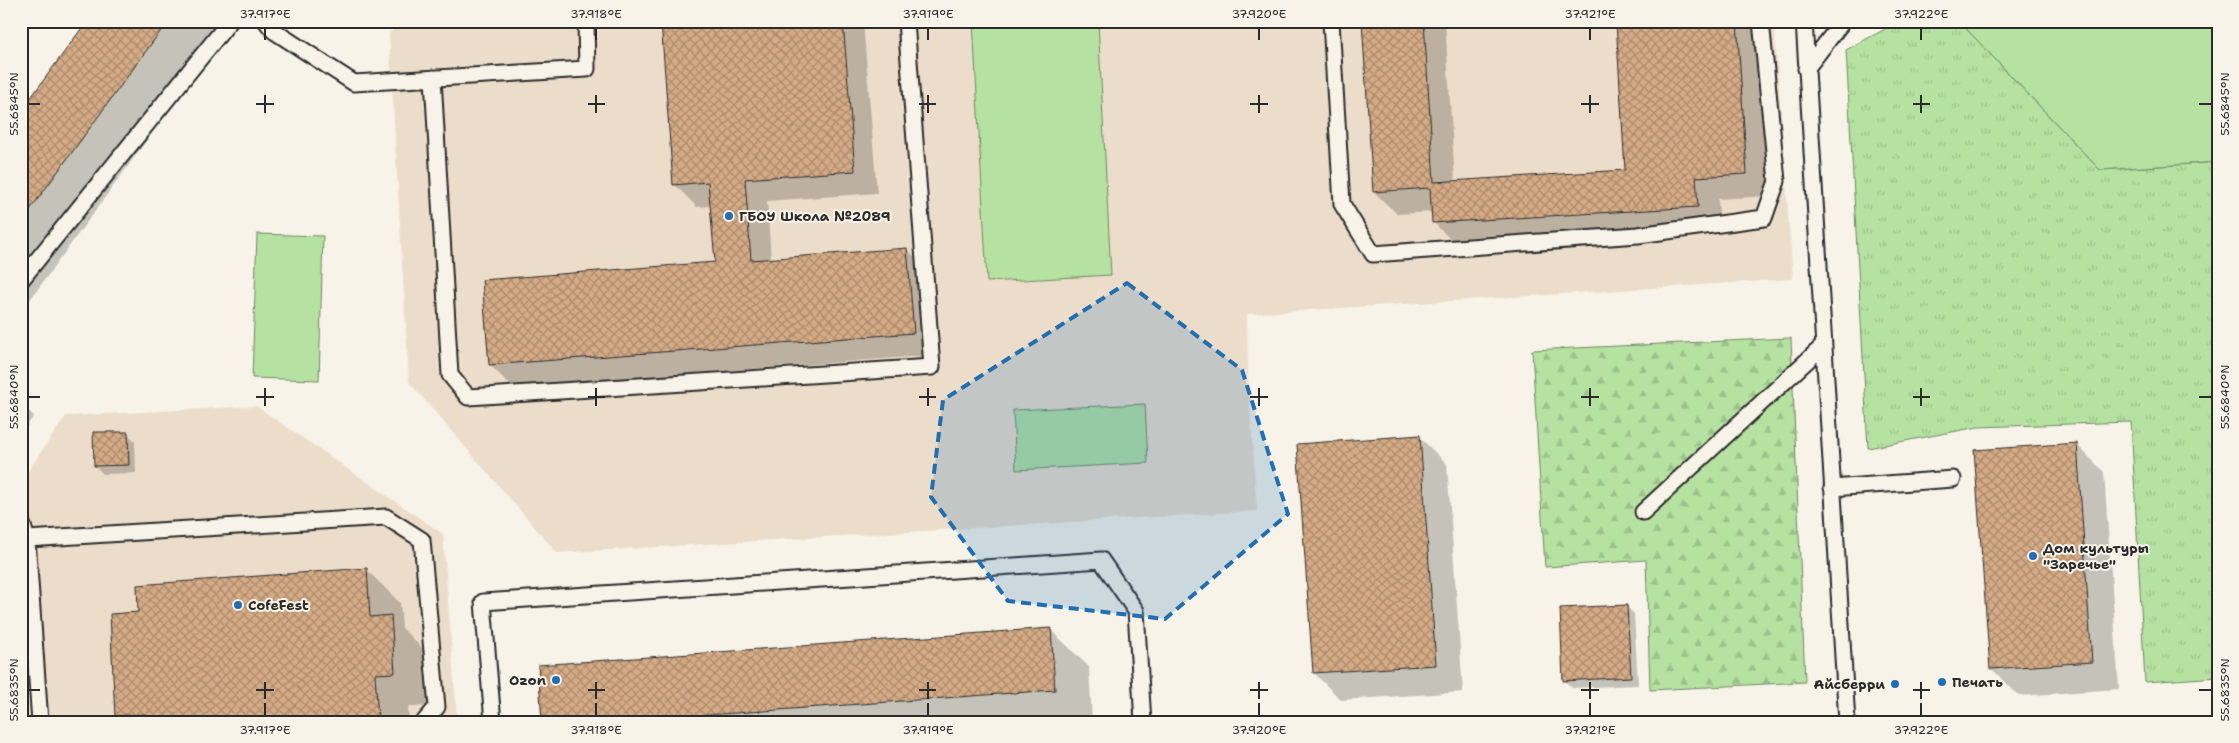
<svg xmlns="http://www.w3.org/2000/svg" width="2239" height="743" viewBox="0 0 2239 743" font-family="'Shantell Sans',sans-serif">
<defs>
<pattern id="grass-tufts" width="24" height="20" patternUnits="userSpaceOnUse" patternTransform="scale(1.25)"><rect width="24" height="20" fill="#b5e2a1"/><path d="M3 7l-1-3M5 7V3M7 7l1-3M15 17l-1-3M17 17v-4M19 17l1-3" fill="none" stroke="#9cc28b"/></pattern>
<pattern id="forest-firs" width="22" height="20" patternUnits="userSpaceOnUse" patternTransform="scale(1.25)"><rect width="22" height="20" fill="#b5e2a1"/><path d="M5 1l3.5 6h-7zM16 11l3.5 6h-7z" fill="#9cc28b"/></pattern>
<pattern id="building-cross-hatch" width="8" height="8" patternUnits="userSpaceOnUse" patternTransform="scale(1.25)"><rect width="8" height="8" fill="#d4ab85"/><path d="M0 0l8 8M0 8l8-8" fill="none" stroke="#ac8b6d"/></pattern>
</defs>
<rect width="100%" height="100%" fill="#f7f3e8"/>
<filter id="ink" filterUnits="userSpaceOnUse"><feTurbulence type="fractalNoise" baseFrequency=".02" numOctaves="2"/><feDisplacementMap in="SourceGraphic" scale="10" xChannelSelector="R" yChannelSelector="G"/><feConvolveMatrix kernelMatrix="1 2 1 2 8 2 1 2 1" color-interpolation-filters="sRGB"/></filter>
<g filter="url(#ink)">
<path fill="#ecddca" d="M 404,21 L 1774,21 L 1793,279 L 1247,314 L 1248,375 L 1257,511 L 557,553 L 409,382 L 389,34 Z
M 256,406 L 443,534 L 457,722 L 21,722 L 21,481 L 66,416 Z"/>
<path fill="url(#grass-tufts)" stroke="#708666" d="M 1900,21 L 1959,21 L 2100,170 L 2218,162 L 2218,677 L 2145,682 L 2131,422 L 1978,427 L 1868,448 L 1846,50 Z"/>
<path fill="url(#forest-firs)" stroke="#708666" d="M 1791,338 L 1805,682 L 1650,690 L 1646,560 L 1545,567 L 1532,350 Z"/>
<path fill="#b5e2a1" stroke="#708666" d="M 973,21 L 1098,21 L 1111,275 L 987,282 Z
M 1959,21 L 2218,21 L 2218,162 L 2100,170 Z
M 257,234 L 323,236 L 319,380 L 252,378 Z
M 1145,404 L 1148,463 L 1016,470 L 1013,410 Z"/>
<path fill="#0003" d="M 88,21 L 234,21 L 21,312 L 21,113 Z
M 662,21 L 863,21 L 877,193 L 767,201 L 771,260 L 907,249 L 929,271 L 936,355 L 512,387 L 490,365 L 716,263 L 711,206 L 697,207 L 674,184 Z
M 1364,21 L 1445,21 L 1455,182 L 1627,171 L 1617,21 L 1758,21 L 1769,196 L 1718,199 L 1720,229 L 1456,245 L 1433,222 L 1433,212 L 1397,214 L 1374,192 Z
M 21,403 L 34,416 L 21,434 Z
M 127,433 L 135,441 L 136,473 L 103,474 L 95,466 Z
M 1419,437 L 1447,464 L 1463,692 L 1341,700 L 1314,673 Z
M 2076,444 L 2104,472 L 2119,689 L 2019,696 L 1992,669 Z
M 367,570 L 400,603 L 402,628 L 424,650 L 428,706 L 408,707 L 409,722 L 123,722 L 116,715 L 139,613 Z
M 1626,606 L 1634,614 L 1638,685 L 1572,688 L 1564,680 Z
M 1050,629 L 1089,667 L 1092,722 L 544,722 Z"/>
<path fill="url(#building-cross-hatch)" stroke="#2b2b2b" d="M 87,21 L 168,21 L 21,222 L 21,111 Z
M 661,21 L 843,21 L 855,171 L 745,179 L 751,260 L 907,248 L 914,333 L 489,365 L 482,280 L 715,262 L 708,182 L 673,185 Z
M 1362,21 L 1424,21 L 1434,182 L 1625,170 L 1616,21 L 1737,21 L 1747,174 L 1696,177 L 1698,207 L 1432,223 L 1430,188 L 1373,192 Z
M 93,432 L 128,432 L 129,465 L 94,466 Z
M 1420,435 L 1436,665 L 1313,673 L 1297,444 Z
M 2077,443 L 2092,662 L 1990,669 L 1974,450 Z
M 367,568 L 370,617 L 391,615 L 395,673 L 375,674 L 378,719 L 337,722 L 145,722 L 145,714 L 115,716 L 110,614 L 138,612 L 137,585 Z
M 1627,605 L 1631,677 L 1563,681 L 1560,608 Z
M 1051,628 L 1055,690 L 611,722 L 542,722 L 538,665 Z"/>
<g fill="none" stroke-linecap="round" stroke-linejoin="round">
<defs>
<path id="lane" d="M 266,21 L 274,31 L 354,83 L 587,69 L 586,21
M 1331,21 L 1342,204 L 1373,254 L 1638,235 L 1764,218 L 1777,181 L 1761,21
M 1804,21 L 1847,722
M 1806,69 L 1843,21
M 433,78 L 450,375 L 468,397 L 932,367 L 906,21
M 21,280 L 230,21
M 1832,488 L 1953,479
M 1643,512 L 1823,346
M 21,520 L 27,539 L 386,517 L 422,540 L 437,707 L 424,722
M 27,539 L 40,722
M 493,722 L 483,602 L 1101,560 L 1136,611 L 1143,722"/>
</defs>
<use href="#lane" stroke="#2b2b2b" stroke-width="19"/>
<use href="#lane" stroke="#f7f3e8" stroke-width="15"/>
</g>
</g>
<path fill="#1f6fb2" fill-opacity="0.2" stroke="#1f6fb2" stroke-width="4" stroke-dasharray="10 6" stroke-linejoin="round" d="M 1127,283 L 1242,370 L 1288,514 L 1165,619 L 1008,601 L 931,497 L 943,400 Z"/>
<path fill="none" stroke="#2b2b2b" stroke-width="2" d="M 265,28 L 265,40M 596,28 L 596,40M 928,28 L 928,40M 1259,28 L 1259,40M 1590,28 L 1590,40M 1921,28 L 1921,40M 265,95 L 265,113M 596,95 L 596,113M 928,95 L 928,113M 1259,95 L 1259,113M 1590,95 L 1590,113M 1921,95 L 1921,113M 28,104 L 40,104M 256,104 L 274,104M 588,104 L 605,104M 919,104 L 936,104M 1250,104 L 1268,104M 1581,104 L 1599,104M 1913,104 L 1930,104M 2199,104 L 2212,104M 265,388 L 265,406M 596,388 L 596,406M 928,388 L 928,406M 1259,388 L 1259,406M 1590,388 L 1590,406M 1921,388 L 1921,406M 28,397 L 40,397M 256,397 L 274,397M 588,397 L 605,397M 919,397 L 936,397M 1250,397 L 1268,397M 1581,397 L 1599,397M 1913,397 L 1930,397M 2199,397 L 2212,397M 265,682 L 265,699M 596,682 L 596,699M 928,682 L 928,699M 1259,682 L 1259,699M 1590,682 L 1590,699M 1921,682 L 1921,699M 28,690 L 40,690M 256,690 L 274,690M 588,690 L 605,690M 919,690 L 936,690M 1250,690 L 1268,690M 1581,690 L 1599,690M 1913,690 L 1930,690M 2199,690 L 2212,690M 265,703 L 265,716M 596,703 L 596,716M 928,703 L 928,716M 1259,703 L 1259,716M 1590,703 L 1590,716M 1921,703 L 1921,716"/>
<g fill="#1f6fb2" stroke="#f7f3e8" stroke-width="2">
<circle cx="729" cy="216" r="5"/>
<circle cx="2033" cy="556" r="5"/>
<circle cx="238" cy="605" r="5"/>
<circle cx="556" cy="680" r="5"/>
<circle cx="1942" cy="682" r="5"/>
<circle cx="1895" cy="684" r="5"/>
</g>
<g text-anchor="middle" dominant-baseline="central" stroke-width="4" stroke-linejoin="round" paint-order="stroke">
<g font-size="14" font-weight="bold" fill="#2b2b2b" stroke="#f7f3e8" text-anchor="start">
<text x="739" y="216">ГБОУ Школа №2089</text>
<text x="2043" y="548">Дом культуры<tspan x="2043" dy="16">"Заречье"</tspan></text>
<text x="248" y="605">CofeFest</text>
<text x="546" y="680" text-anchor="end">Ozon</text>
<text x="1952" y="682">Печать</text>
<text x="1885" y="684" text-anchor="end">Айсберри</text>
</g>
</g>
<rect width="2239" height="743" fill="none" stroke="#f7f3e8" stroke-width="55"/>
<rect x="28" y="28" width="2184" height="688" fill="none" stroke="#2b2b2b" stroke-width="2"/>
<g font-size="12" text-anchor="middle" fill="#2b2b2b">
<text x="265" y="18">37.917°E</text>
<text x="596" y="18">37.918°E</text>
<text x="928" y="18">37.919°E</text>
<text x="1259" y="18">37.920°E</text>
<text x="1590" y="18">37.921°E</text>
<text x="1921" y="18">37.922°E</text>
<text transform="translate(14 104) rotate(-90)" y="4">55.6845°N</text>
<text transform="translate(2225 104) rotate(-90)" y="4">55.6845°N</text>
<text transform="translate(14 397) rotate(-90)" y="4">55.6840°N</text>
<text transform="translate(2225 397) rotate(-90)" y="4">55.6840°N</text>
<text transform="translate(14 690) rotate(-90)" y="4">55.6835°N</text>
<text transform="translate(2225 690) rotate(-90)" y="4">55.6835°N</text>
<text x="265" y="734">37.917°E</text>
<text x="596" y="734">37.918°E</text>
<text x="928" y="734">37.919°E</text>
<text x="1259" y="734">37.920°E</text>
<text x="1590" y="734">37.921°E</text>
<text x="1921" y="734">37.922°E</text>
</g>
</svg>
